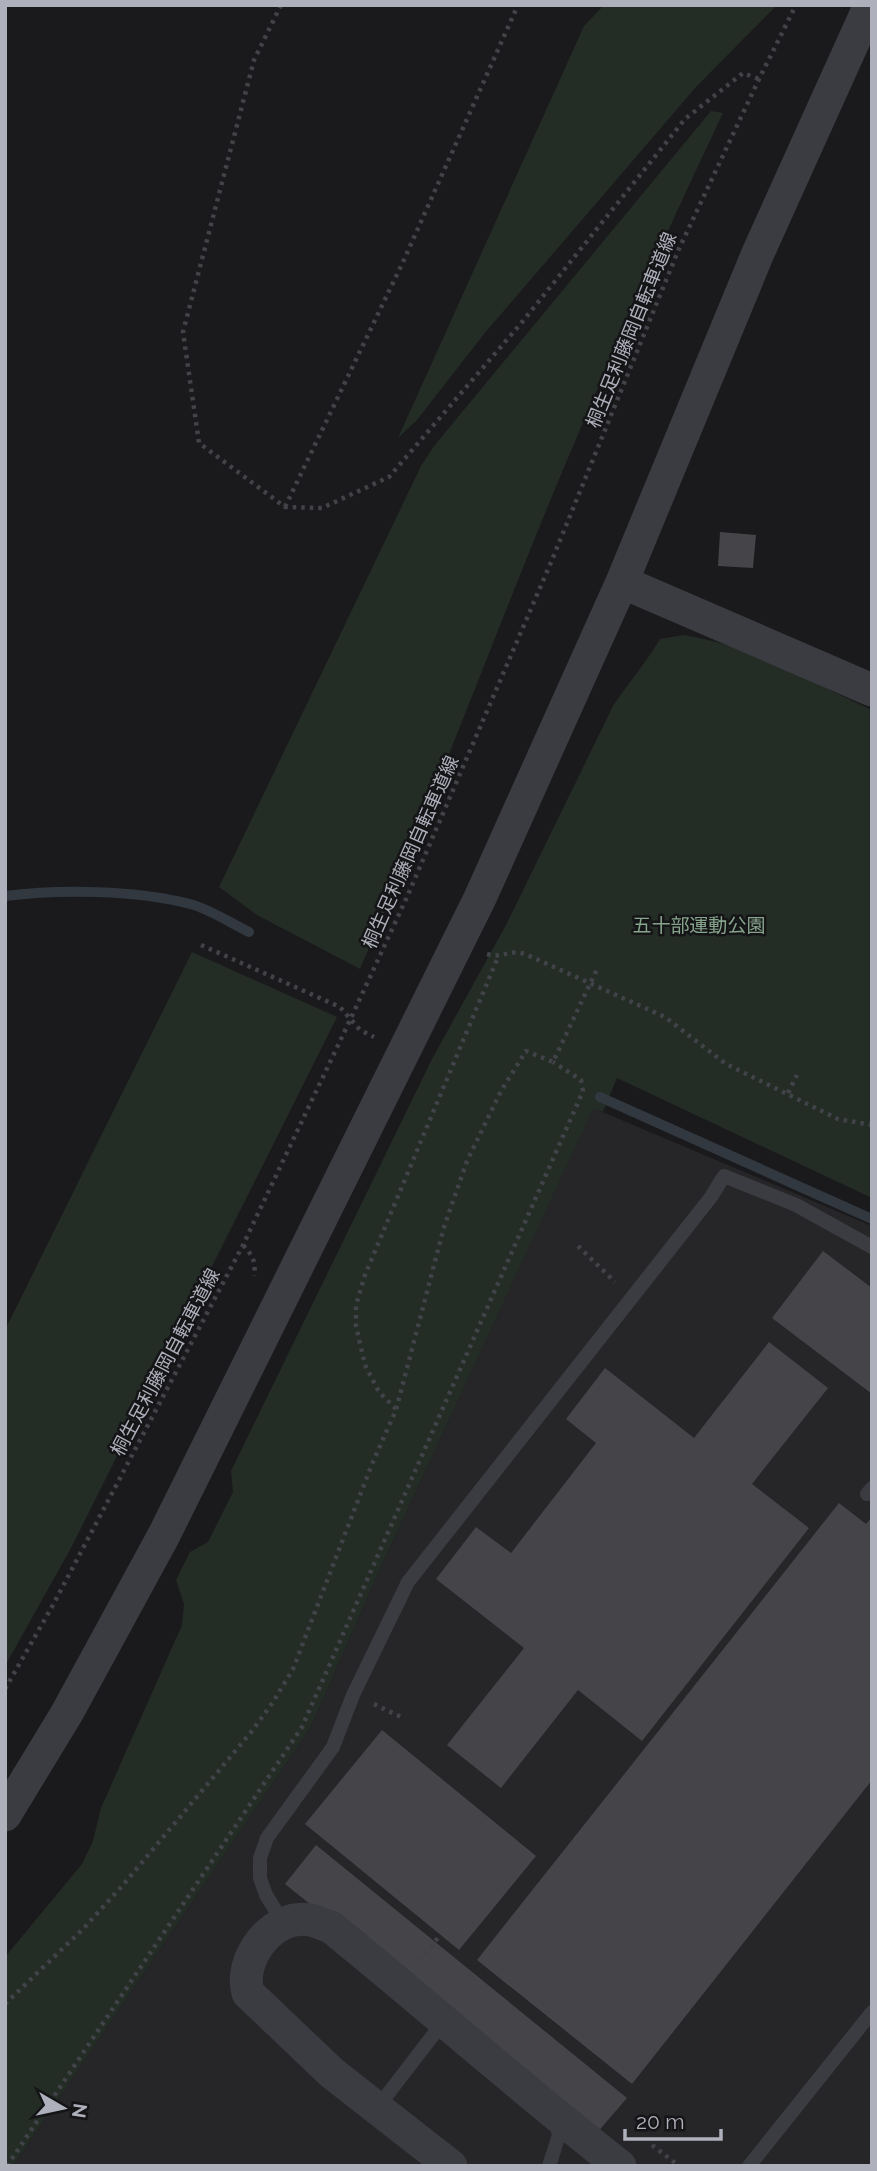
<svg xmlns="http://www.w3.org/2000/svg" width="877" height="2171" viewBox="0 0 877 2171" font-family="Raleway,'Noto Sans JP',sans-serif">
<rect width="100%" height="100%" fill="#1a1a1c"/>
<path fill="#262629" d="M 593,1108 L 872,1226 L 872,2166 L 13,2166 L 311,1727 L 380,1569 Z"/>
<path fill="#242c26" d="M 604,5 L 777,5 L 696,87 L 484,334 L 417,420 L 398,438 L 584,26 Z
M 711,111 L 723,113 C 668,229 615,346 565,465 C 495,632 433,803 360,969 L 257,915 L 219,887 L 421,466 L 434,446 Z
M 683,635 C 750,645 810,682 872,710 L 872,1198 L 617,1078 L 603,1112 L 593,1109 L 380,1569 L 311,1727 L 13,2166 L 5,2166 L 5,1957 L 82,1864 L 93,1841 L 101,1808 L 182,1625 L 184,1604 L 176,1580 L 190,1552 L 208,1542 L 233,1492 L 231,1471 L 432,1059 L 506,925 L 613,706 C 628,683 646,663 660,639 Z
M 192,952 L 337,1017 L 70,1550 L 5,1666 L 5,1330 Z"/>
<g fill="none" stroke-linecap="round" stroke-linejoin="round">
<path stroke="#313840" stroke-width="10" d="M 5,896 C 60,889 136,890 190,904 C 210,909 230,923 249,932
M 600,1097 L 872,1219"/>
</g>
<path fill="#454549" d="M 720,532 L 756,535 L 753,568 L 718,566 Z
M 823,1251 L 872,1288 L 872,1394 L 772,1318 Z
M 769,1342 L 828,1388 L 752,1484 L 809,1528 L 642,1741 L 578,1690 L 501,1788 L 447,1745 L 524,1648 L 436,1579 L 476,1527 L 511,1553 L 596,1443 L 566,1419 L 605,1368 L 694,1438 Z
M 839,1503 L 866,1524 L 872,1517 L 872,1780 L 632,2084 L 477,1960 Z
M 382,1730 L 536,1856 L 459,1950 L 305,1824 Z
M 316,1845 L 627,2098 L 596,2134 L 285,1884 Z"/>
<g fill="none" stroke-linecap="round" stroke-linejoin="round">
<path stroke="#414348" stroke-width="4.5" stroke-dasharray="3.5 5" stroke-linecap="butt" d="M 281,5 L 254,60 L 183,332 L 199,443 L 285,507 L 322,508 L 389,477 L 523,321 L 685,119 L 743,73 L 759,79
M 285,507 L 403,262 L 518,5
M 201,945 L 340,1007 L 360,1030 L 374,1037
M 487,954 C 504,959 507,949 525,954 L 665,1017 L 726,1064 L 838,1119 L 872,1125
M 788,1093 L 797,1075
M 243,1245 C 253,1256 256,1261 254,1276
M 578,1246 L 615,1282
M 396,1409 L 379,1392 L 365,1365 L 356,1326 L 356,1305 L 365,1275 L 498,957
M 5,1689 L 53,1605 L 243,1245 L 351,1018 L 407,897 L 552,560 L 678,251 L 759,79 L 796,5
M 374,1704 L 401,1717
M 420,1961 L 440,1935
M 5,2004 L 83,1929 L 123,1885 L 252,1731 L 273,1702 L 293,1669 L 372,1464 L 396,1410 L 444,1227 L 467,1161 L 501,1091 L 526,1051 L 553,1062 L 598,967
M 652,2145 L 679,2166
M 7,2166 L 302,1727 L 583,1091 L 581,1080 L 553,1062"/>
<path stroke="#3b3c41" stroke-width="14" d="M 867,1494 L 872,1488
M 284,1924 L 266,1895 L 260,1878 L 260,1858 L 267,1838 L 333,1747 L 353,1695 L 408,1582 L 711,1197 L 724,1176 L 796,1205 L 872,1247
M 377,2108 L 444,2021
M 549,2166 L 559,2135 L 555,2119
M 749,2166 L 872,2012"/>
<path stroke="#3b3c41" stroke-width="33" d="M 622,582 L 872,690
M 5,1815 L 67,1713 L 164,1535 L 480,898 L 622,582 L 758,253 L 870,5
M 451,2166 L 332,2073 L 248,1993 C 238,1960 272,1913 310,1920 C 317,1921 324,1925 331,1927 C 428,2006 522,2089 620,2166"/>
</g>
<g text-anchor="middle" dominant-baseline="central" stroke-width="5" stroke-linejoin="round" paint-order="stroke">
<g font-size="19" fill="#aeb0bb" stroke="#151517">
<text transform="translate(631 330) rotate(-68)">桐生足利藤岡自転車道線</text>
<text transform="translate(410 852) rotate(-66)">桐生足利藤岡自転車道線</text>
<text transform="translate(165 1362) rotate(-62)">桐生足利藤岡自転車道線</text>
</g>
<g font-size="19" fill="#86a48b" stroke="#151517">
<text x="699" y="925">五十部運動公園</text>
</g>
</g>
<rect width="877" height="2171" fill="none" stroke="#aeb0bb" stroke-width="14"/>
<g transform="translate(63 2108) rotate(99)" stroke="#151517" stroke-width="5" paint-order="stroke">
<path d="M0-5L12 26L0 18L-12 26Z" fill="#aeb0bb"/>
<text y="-10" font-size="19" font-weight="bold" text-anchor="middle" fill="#aeb0bb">N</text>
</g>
<path d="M625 2129v10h96v-10" fill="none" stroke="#aeb0bb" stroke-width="3.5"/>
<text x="636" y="2129" font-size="21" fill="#aeb0bb" stroke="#151517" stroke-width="5" paint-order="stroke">20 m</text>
</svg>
